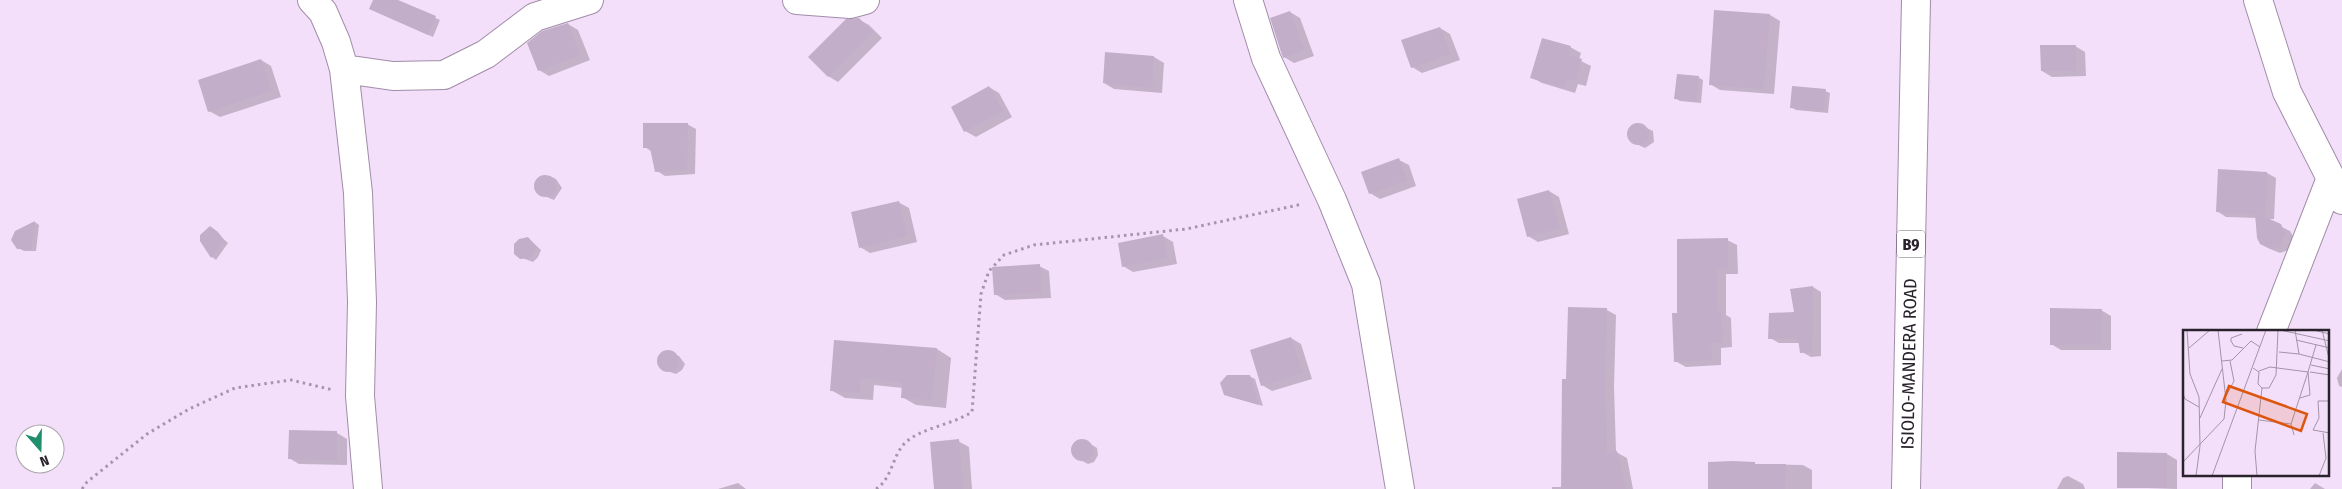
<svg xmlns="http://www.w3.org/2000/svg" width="2342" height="489" viewBox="0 0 2342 489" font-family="'Fira Sans Condensed',sans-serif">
<rect width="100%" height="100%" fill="#f4dffb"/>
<path fill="#0003" d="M 374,0 L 395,0 L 440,20 L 433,37 L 375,11 Z
M 1290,12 L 1300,18 L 1314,56 L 1294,63 L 1284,57 Z
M 1770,15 L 1780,21 L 1774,94 L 1720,90 L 1710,84 Z
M 858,19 L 869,25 L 882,38 L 838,82 L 828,76 Z
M 568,24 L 578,30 L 590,60 L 549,76 L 539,70 Z
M 1440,28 L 1450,34 L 1460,60 L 1422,73 L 1412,67 Z
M 2075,46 L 2085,52 L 2086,76 L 2052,77 L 2042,71 Z
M 1570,47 L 1581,53 L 1579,60 L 1591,66 L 1586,86 L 1578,84 L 1575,93 L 1542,83 L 1531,77 Z
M 1106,53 L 1154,57 L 1164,63 L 1162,93 L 1114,89 L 1104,83 Z
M 261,60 L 271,66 L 281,97 L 220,117 L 209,111 Z
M 1698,77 L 1703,80 L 1701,103 L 1680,101 L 1675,98 Z
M 989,87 L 999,93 L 1012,117 L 976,137 L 965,131 Z
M 1825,91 L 1830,93 L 1828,113 L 1796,110 L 1791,107 Z
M 1636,123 L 1653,131 L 1654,142 L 1645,148 L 1630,141 L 1628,133 Z
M 687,124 L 696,129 L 695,174 L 665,176 L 657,171 L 652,152 L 645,147 Z
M 1399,160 L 1409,165 L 1416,186 L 1380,199 L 1370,193 Z
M 2267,173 L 2276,178 L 2274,219 L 2266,219 L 2290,231 L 2294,238 L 2289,250 L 2280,253 L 2270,249 L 2257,218 L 2226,217 L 2217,211 Z
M 550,176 L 556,179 L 562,188 L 554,200 L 537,193 L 535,185 L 537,179 Z
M 1549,191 L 1559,197 L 1569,234 L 1538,242 L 1528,236 Z
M 898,202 L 909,208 L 917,242 L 870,253 L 860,247 Z
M 35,222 L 39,225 L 36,251 L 24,251 L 18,248 Z
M 215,231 L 228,243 L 216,260 L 212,257 Z
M 1163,236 L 1173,242 L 1177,264 L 1133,272 L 1123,266 Z
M 528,238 L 541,250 L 538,257 L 533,262 L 517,256 L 514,247 L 516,242 Z
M 1727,240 L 1737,245 L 1738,274 L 1726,274 L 1726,315 L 1731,318 L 1732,347 L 1721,348 L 1721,365 L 1686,367 L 1675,361 L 1678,314 Z
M 1039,266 L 1049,271 L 1051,298 L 1005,300 L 995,294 Z
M 1813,287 L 1821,292 L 1821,356 L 1811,357 L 1802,352 L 1800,343 L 1779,343 L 1770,338 L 1795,313 Z
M 1607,310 L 1616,315 L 1614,386 L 1616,452 L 1627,458 L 1633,489 L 1552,489 L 1552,487 L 1563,487 L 1567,380 Z
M 2101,310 L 2111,316 L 2111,350 L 2061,350 L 2051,344 Z
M 1291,338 L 1301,344 L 1312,379 L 1272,391 L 1262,385 Z
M 836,341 L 937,349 L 951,358 L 946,408 L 916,405 L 902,397 L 903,388 L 874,385 L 873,400 L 845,398 L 831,390 Z
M 664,351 L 679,356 L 685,364 L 682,370 L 676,374 L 661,369 L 657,360 Z
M 2342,369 L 2342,387 L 2339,386 L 2337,378 Z
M 1249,376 L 1255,379 L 1263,406 L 1228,396 Z
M 290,432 L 337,433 L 347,439 L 347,465 L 299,464 L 289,458 Z
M 1084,440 L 1097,448 L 1098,455 L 1094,462 L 1088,464 L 1073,456 L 1072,449 L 1075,444 Z
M 958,441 L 969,447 L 972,489 L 935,489 Z
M 2167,454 L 2177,460 L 2177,489 L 2118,487 Z
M 1710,463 L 1803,465 L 1812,470 L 1812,489 L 1709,489 Z
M 2068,476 L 2083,484 L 2085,489 L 2057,489 L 2063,478 Z
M 738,483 L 746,489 L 718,489 Z
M 2315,483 L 2325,489 L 2310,489 Z"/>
<path fill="#c2aec9" d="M 373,0 L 398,0 L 436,16 L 428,35 L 369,9 Z
M 1714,10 L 1770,14 L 1764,89 L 1709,85 Z
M 1290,11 L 1304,50 L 1283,58 L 1270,18 Z
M 859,18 L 873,32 L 828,77 L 808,57 L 846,19 Z
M 568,23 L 580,55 L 538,71 L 527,43 L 542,31 Z
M 1440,27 L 1450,54 L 1411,68 L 1401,40 Z
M 1542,38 L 1571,46 L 1568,55 L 1582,59 L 1576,81 L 1567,79 L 1565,88 L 1530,78 Z
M 2040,45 L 2076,45 L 2076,71 L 2041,71 Z
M 1105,52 L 1154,56 L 1152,88 L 1103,83 Z
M 261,59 L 271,91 L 208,112 L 198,80 Z
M 1677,74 L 1699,76 L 1696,101 L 1674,99 Z
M 989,86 L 1003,111 L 964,132 L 951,107 Z
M 1792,86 L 1826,89 L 1824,111 L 1790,108 Z
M1627 134a11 11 0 1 1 22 0a11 11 0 1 1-22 0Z
M 643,123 L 688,123 L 687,170 L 655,172 L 650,148 L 643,148 Z
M 1399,158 L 1407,180 L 1369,194 L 1361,172 Z
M 2218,169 L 2267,172 L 2265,215 L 2258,214 L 2281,224 L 2285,233 L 2280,246 L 2270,249 L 2260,244 L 2257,238 L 2255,214 L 2216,212 Z
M534 186a11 11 0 1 1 22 0a11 11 0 1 1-22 0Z
M 1549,190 L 1560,228 L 1527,237 L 1517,199 Z
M 899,201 L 907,236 L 859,248 L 851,212 Z
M 35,221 L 31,249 L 17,249 L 11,240 L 15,231 Z
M 210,226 L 218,232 L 224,240 L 211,258 L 200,241 L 200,235 Z
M 1163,234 L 1167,258 L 1122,267 L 1118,243 Z
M 528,237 L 537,247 L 530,258 L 520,259 L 514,254 L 514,244 L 519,239 Z
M 1728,238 L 1728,268 L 1717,269 L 1717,311 L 1721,311 L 1722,342 L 1711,343 L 1712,360 L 1674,362 L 1672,313 L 1677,313 L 1677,239 Z
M 1040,264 L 1041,292 L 994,295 L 992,267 Z
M 1813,286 L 1812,352 L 1800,353 L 1798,339 L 1768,339 L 1769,313 L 1794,312 L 1790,289 Z
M 1568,307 L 1607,308 L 1605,380 L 1607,453 L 1617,451 L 1626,489 L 1561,489 L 1562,379 L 1566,379 Z
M 2050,308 L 2102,309 L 2101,345 L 2050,345 Z
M 1291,337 L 1303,373 L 1261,386 L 1250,350 Z
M 834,340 L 937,348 L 932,400 L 901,398 L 902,382 L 861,378 L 859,393 L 830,391 Z
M657 361a11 11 0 1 1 22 0a11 11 0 1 1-22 0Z
M 1227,375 L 1250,375 L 1259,405 L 1224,395 L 1220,383 Z
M 289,430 L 337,431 L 337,460 L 288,459 Z
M1071 450a11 11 0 1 1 22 0a11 11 0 1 1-22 0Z
M 959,439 L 963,489 L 934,489 L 930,442 Z
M 2117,452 L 2167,453 L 2167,488 L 2117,488 Z
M 1732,461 L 1755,462 L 1755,464 L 1786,464 L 1785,489 L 1708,489 L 1708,462 Z"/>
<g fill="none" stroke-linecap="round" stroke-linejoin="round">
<defs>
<path id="minor" d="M 312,0 L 323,12 L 336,42 L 344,69 L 358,193 L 362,302 L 360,396 L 368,489
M 797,0 L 850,4 L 865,0
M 1248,0 L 1266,58 L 1332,200 L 1366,284 L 1400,489
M 2258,0 L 2287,92 L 2342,200
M 344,69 L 393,76 L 444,75 L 486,54 L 535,17 L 589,0
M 2271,332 L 2331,178
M 2237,475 L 2237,489"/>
<path id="highway" d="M 1906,489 L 1916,0"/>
</defs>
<use href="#minor" stroke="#a18da7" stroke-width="30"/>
<use href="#highway" stroke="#a18da7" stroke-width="30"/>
<path stroke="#a595ab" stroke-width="3" stroke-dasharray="2.5 4" stroke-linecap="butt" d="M 82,489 L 87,482 L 147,434 L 189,409 L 235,388 L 291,380 L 333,390
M 876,489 C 892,479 892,456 905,443 C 920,428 952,425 972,412 L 981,294 L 989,271 L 1004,255 L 1034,245 L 1186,229 L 1303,204"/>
<use href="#minor" stroke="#fff" stroke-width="28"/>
<use href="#highway" stroke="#fff" stroke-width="28"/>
</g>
<g text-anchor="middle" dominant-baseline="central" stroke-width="4.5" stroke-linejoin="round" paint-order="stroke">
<rect fill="#fff" stroke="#69646b" stroke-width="1" x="1897" y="230.5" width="28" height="27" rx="4"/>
<g font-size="16" font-weight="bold" fill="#29212c">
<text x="1911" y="244">B9</text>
</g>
<g font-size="18" fill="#29212c" stroke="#fff">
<text transform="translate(1909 364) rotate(-89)">ISIOLO-MANDERA ROAD</text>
</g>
</g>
<g transform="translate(2183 330)">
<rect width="146" height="146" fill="#f4dffb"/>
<path fill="none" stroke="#a393a8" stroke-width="1" d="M 4,0 L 7,44 L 16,67 L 17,116 L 13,146M 97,0 L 147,11M 112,0 L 116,24 L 147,32M 130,0 L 147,4M 139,0 L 147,32M 59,4 L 48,8 L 48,11 L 51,16 L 60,18M 113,10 L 147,18M 6,18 L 27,0M 96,22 L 116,24M 39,31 L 49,30 L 68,11 L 77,17M 128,35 L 147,39M 70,38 L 76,42 L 75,54 L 79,58 L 72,121 L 74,146M 76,41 L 87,37 L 125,42 L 108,94 L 111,105M 127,42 L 147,45M 79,58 L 86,58 L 93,45 L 95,0M 0,64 L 2,69 L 16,77M 43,66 L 51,51 L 47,31M 117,68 L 127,65 L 125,42 L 133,15M 147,71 L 135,71 L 136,88 L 130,100 L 147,103M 17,88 L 39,39M 76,90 L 108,94M 0,132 L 41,89 L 43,70 L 35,0M 29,146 L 83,0M 136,146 L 143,128 L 140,103"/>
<path fill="#de560e" fill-opacity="0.15" stroke="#de560e" stroke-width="2.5" d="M 46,56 L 124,84 L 118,101 L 40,72 Z"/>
<rect width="146" height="146" fill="none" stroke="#29212c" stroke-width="2.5"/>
</g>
<g transform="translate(40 449) rotate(160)"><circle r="24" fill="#ffffff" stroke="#a9a6ab"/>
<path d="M0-4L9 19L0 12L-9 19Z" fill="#208e6d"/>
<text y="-8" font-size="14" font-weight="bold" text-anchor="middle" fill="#29212c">N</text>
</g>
</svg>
